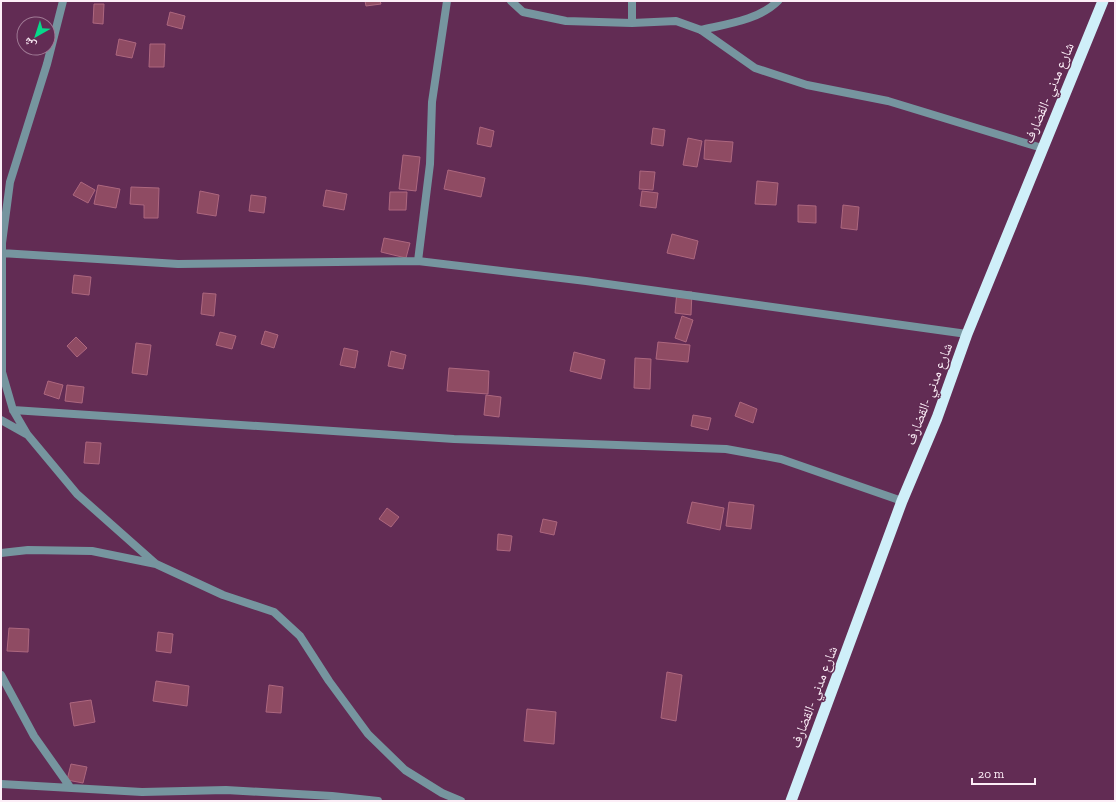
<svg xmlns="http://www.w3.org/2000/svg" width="1116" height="802" viewBox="0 0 1116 802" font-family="'Zilla Slab','Noto Naskh Arabic',serif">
<rect width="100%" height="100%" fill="#622c54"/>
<path fill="#8f4b63" stroke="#ad677f" d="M 365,1 L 380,1 L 381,4 L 366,6 Z
M 94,4 L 104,4 L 103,24 L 93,23 Z
M 170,12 L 185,16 L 182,29 L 167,25 Z
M 119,39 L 136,43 L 132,58 L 116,55 Z
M 150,44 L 165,44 L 164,67 L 149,67 Z
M 480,127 L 494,131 L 491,147 L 477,144 Z
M 653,128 L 665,130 L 663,146 L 651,144 Z
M 688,138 L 702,141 L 697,167 L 683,165 Z
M 705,140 L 733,142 L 731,162 L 704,159 Z
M 403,155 L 420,157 L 416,191 L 399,189 Z
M 448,170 L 485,178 L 481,197 L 444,189 Z
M 640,171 L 655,172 L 653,190 L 639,189 Z
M 757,181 L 778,183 L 776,205 L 755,204 Z
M 81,182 L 95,190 L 88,203 L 73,195 Z
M 98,185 L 120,189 L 116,208 L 94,204 Z
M 131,187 L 159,188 L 158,218 L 144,218 L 144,205 L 130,204 Z
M 326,190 L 347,194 L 344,210 L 323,206 Z
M 200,191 L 219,195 L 216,216 L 197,213 Z
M 642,191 L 658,193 L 656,208 L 640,206 Z
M 390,192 L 407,192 L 406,210 L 389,210 Z
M 251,195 L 266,197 L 264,213 L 249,211 Z
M 798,205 L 816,206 L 816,223 L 798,222 Z
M 843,205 L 859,207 L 857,230 L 841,228 Z
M 672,234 L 698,241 L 694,259 L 667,253 Z
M 384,238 L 410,243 L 406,258 L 381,252 Z
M 74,275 L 91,277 L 89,295 L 72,293 Z
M 677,291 L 692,292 L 691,315 L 675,313 Z
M 203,293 L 216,294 L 214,316 L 201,314 Z
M 682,316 L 693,320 L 686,342 L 675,338 Z
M 265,331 L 278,335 L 274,348 L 261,344 Z
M 220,332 L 236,336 L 232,349 L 216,345 Z
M 76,337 L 87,348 L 77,357 L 67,346 Z
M 658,342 L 690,345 L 688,362 L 656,359 Z
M 136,343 L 151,345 L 147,375 L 132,373 Z
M 344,348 L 358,351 L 355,368 L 340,365 Z
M 391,351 L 406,355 L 403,369 L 388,366 Z
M 574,352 L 605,360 L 601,379 L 570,371 Z
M 635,358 L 651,359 L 650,389 L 634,388 Z
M 449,368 L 489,371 L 488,394 L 447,391 Z
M 48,381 L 63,385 L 59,399 L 44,394 Z
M 67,385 L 84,387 L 82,403 L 65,401 Z
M 486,395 L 501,397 L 499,417 L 484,415 Z
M 740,402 L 757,409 L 753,423 L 735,416 Z
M 693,415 L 711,418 L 708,430 L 691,426 Z
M 86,442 L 101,443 L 99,464 L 84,463 Z
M 692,502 L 724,508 L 720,530 L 687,523 Z
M 729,502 L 754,505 L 751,529 L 726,526 Z
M 387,508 L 399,517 L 391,527 L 379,519 Z
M 543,519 L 557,522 L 554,535 L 540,532 Z
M 498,534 L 512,536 L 510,551 L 497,550 Z
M 9,628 L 29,629 L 28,652 L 7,651 Z
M 158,632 L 173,634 L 171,653 L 156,651 Z
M 667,672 L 682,675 L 676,721 L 661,718 Z
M 156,681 L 189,686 L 187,706 L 153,701 Z
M 269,685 L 283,687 L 281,713 L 266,712 Z
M 91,700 L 95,722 L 74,726 L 70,703 Z
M 527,709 L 556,712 L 554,744 L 524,741 Z
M 71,764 L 87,767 L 83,783 L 67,780 Z"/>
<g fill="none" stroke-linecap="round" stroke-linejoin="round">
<path stroke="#76959f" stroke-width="8" d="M 63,1 L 47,64 L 10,182 L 2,243 L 2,372 L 13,410 L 27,434 L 77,494 L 156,564
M 511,1 L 523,12 L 566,21 L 632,23 L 676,21 L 701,30 L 755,68 L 807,85 L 888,101 L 1042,148
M 632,23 L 632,1
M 701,30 C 727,24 759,20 778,1
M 1,253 L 178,264 L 418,261 L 586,281 L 967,334
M 418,261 L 430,164 L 432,102 L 447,1
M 13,410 L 454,439 L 726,449 L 781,459 L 902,501
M 1,420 L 26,434
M 1,553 L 28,550 L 92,551 L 156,564 L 223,595 L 274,612 L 300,636 L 329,681 L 368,734 L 405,770 L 442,793 L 461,801
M 1,675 L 34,736 L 70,787
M 1,784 L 142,792 L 226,790 L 332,796 L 378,801"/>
<path stroke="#cfeff9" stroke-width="11" d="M 791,801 L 902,501 L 937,418 L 967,334 L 1103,1"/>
</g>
<g text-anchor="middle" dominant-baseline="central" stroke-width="3" stroke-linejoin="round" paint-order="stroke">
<g font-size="14" fill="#fceef7" stroke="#622c54">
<text transform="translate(1049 93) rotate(-67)">شارع مدني -القضارف</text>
<text transform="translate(929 394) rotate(-69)">شارع مدني -القضارف</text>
<text transform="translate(814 697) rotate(-69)">شارع مدني -القضارف</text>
</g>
</g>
<rect width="1116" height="802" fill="none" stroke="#fceef7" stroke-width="4"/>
<g transform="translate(36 36) rotate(219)"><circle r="19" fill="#622c54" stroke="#a07a95"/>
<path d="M0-3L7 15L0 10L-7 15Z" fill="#07d98b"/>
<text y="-6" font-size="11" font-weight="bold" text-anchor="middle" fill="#fceef7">ش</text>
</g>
<path d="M972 778v6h63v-6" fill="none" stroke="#fceef7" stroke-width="2"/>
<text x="978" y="778" font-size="12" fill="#fceef7" stroke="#622c54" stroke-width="3" paint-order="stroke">20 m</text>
</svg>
